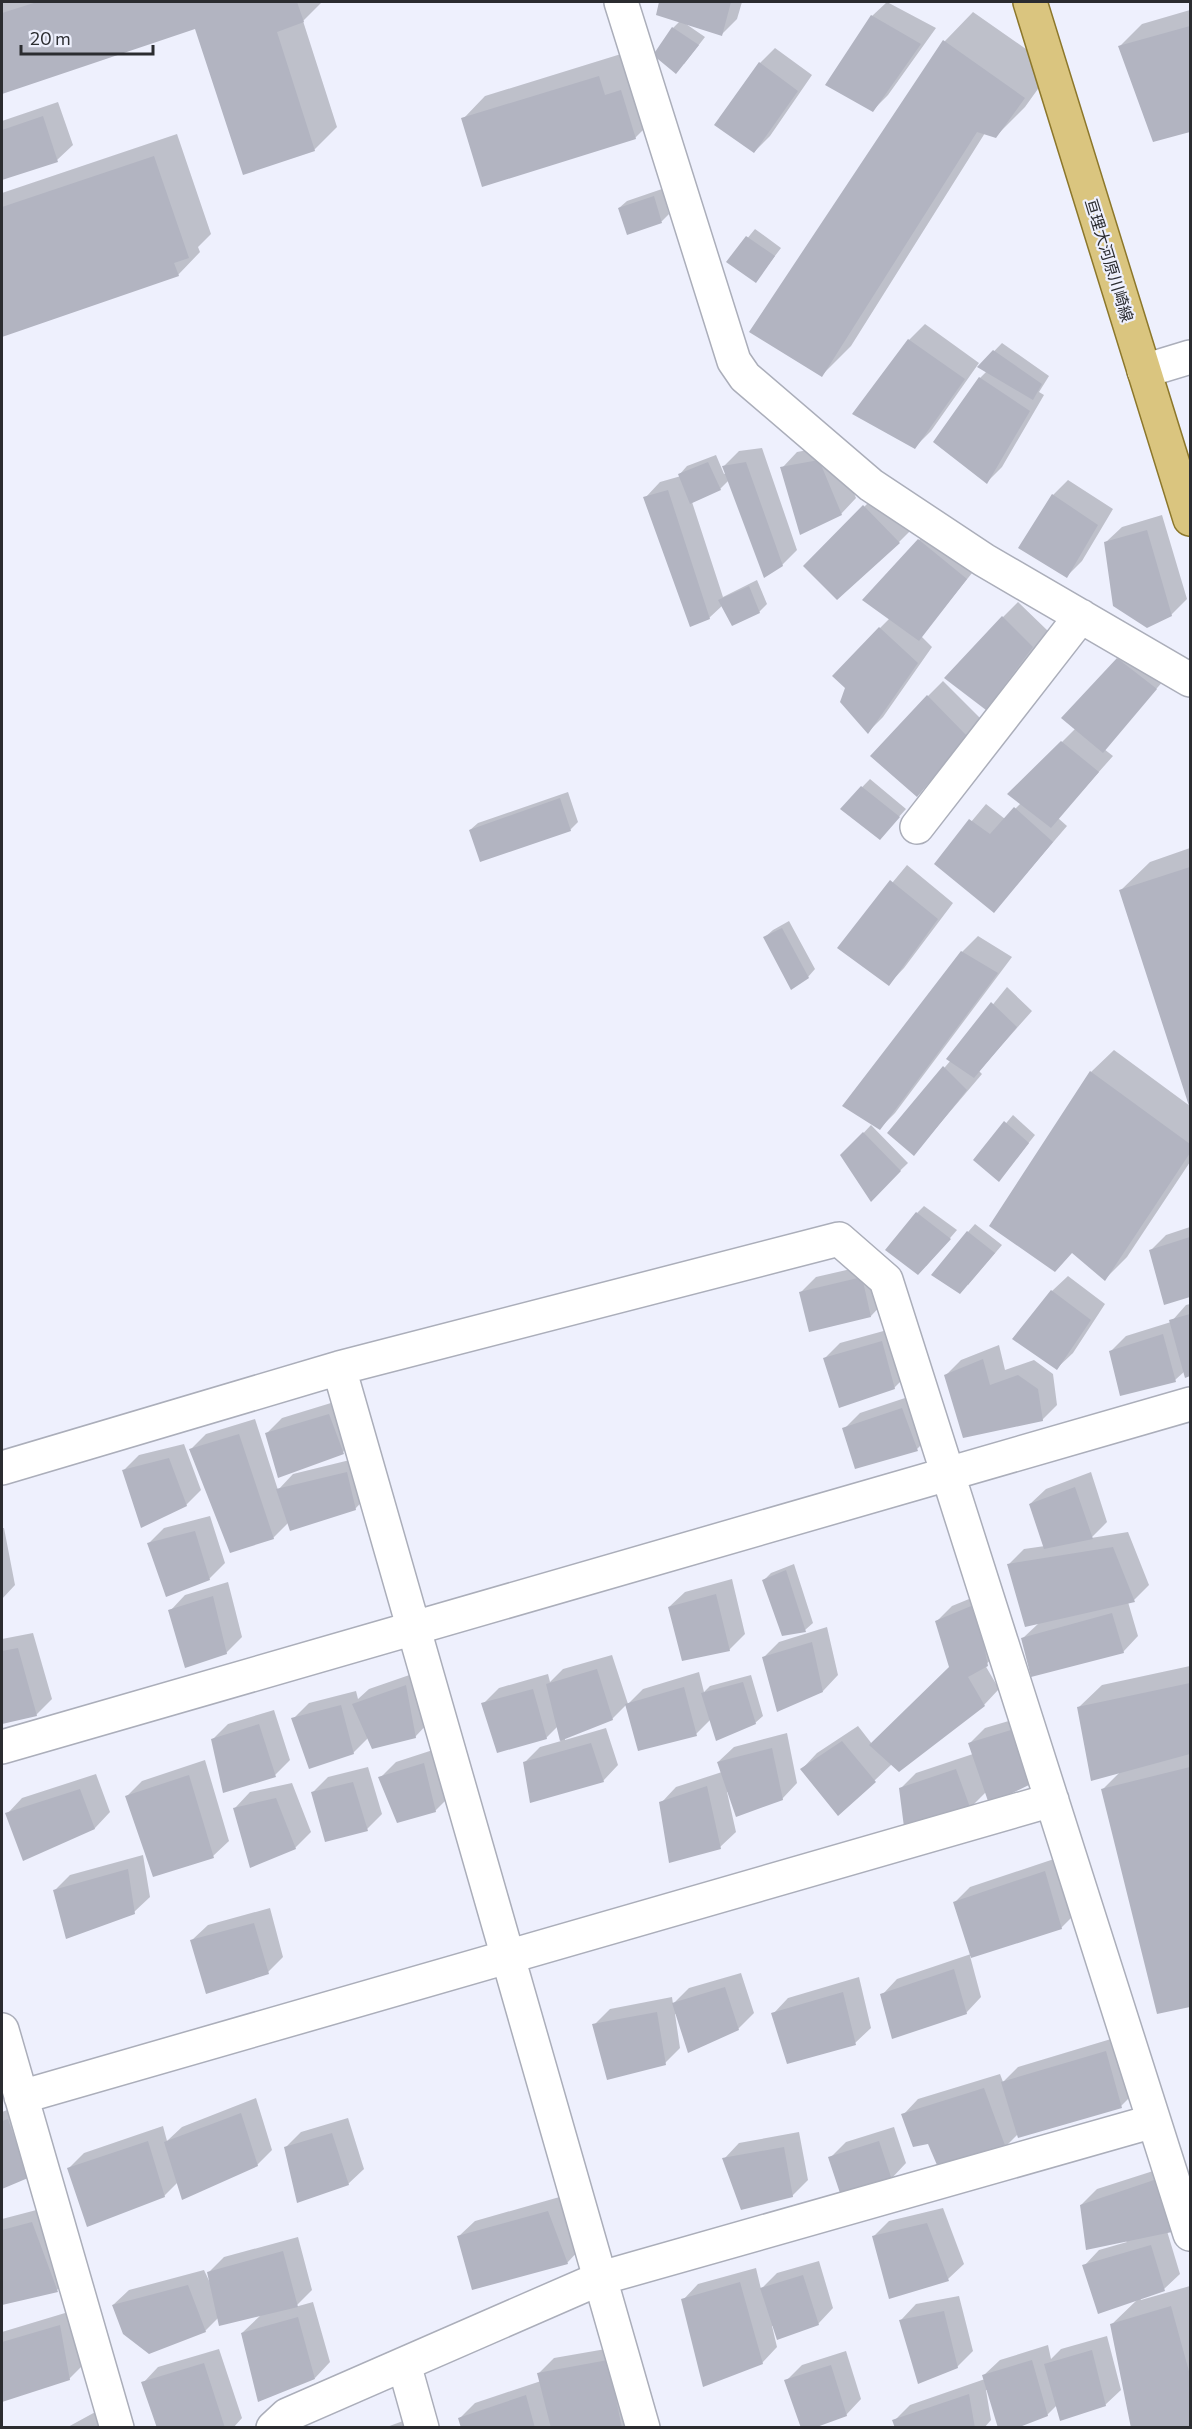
<svg xmlns="http://www.w3.org/2000/svg" width="1192" height="2429" viewBox="0 0 1192 2429" font-family="Commissioner,'Noto Sans JP',sans-serif">
<rect width="100%" height="100%" fill="#eef0fd"/>
<path fill="#0003" d="M 2,2 L 322,2 L 303,21 L 337,127 L 314,150 L 196,27 L 2,92 Z
M 661,2 L 742,2 L 737,19 L 722,34 L 686,24 L 705,37 L 684,64 L 673,28 L 680,21 L 657,14 Z
M 887,2 L 936,28 L 888,95 L 873,110 L 827,84 L 872,16 Z
M 1190,10 L 1190,130 L 1154,140 L 1120,46 L 1142,24 Z
M 973,12 L 1053,68 L 1025,107 L 996,136 L 985,133 L 851,346 L 822,375 L 751,332 L 945,41 Z
M 775,48 L 812,75 L 770,136 L 754,152 L 760,63 Z
M 621,54 L 658,115 L 635,138 L 463,119 L 485,96 Z
M 58,102 L 73,145 L 57,160 L 2,179 L 2,121 Z
M 177,134 L 211,234 L 198,247 L 200,252 L 178,275 L 2,336 L 2,193 Z
M 662,189 L 669,214 L 662,221 L 628,233 L 619,208 L 627,201 Z
M 755,229 L 781,248 L 756,281 L 728,262 Z
M 925,324 L 979,363 L 931,431 L 915,447 L 854,413 L 909,340 Z
M 1002,343 L 1049,376 L 1039,392 L 1044,395 L 1002,467 L 987,482 L 980,378 L 987,371 L 980,366 Z
M 834,445 L 856,498 L 841,514 L 782,468 L 797,452 Z
M 762,448 L 797,550 L 782,565 L 729,480 L 720,489 L 692,502 L 723,597 L 757,580 L 767,604 L 759,612 L 723,605 L 709,618 L 645,498 L 660,482 L 681,476 L 680,474 L 687,466 L 716,455 L 724,474 L 727,473 L 724,466 L 739,451 Z
M 1068,480 L 1113,509 L 1082,561 L 1067,576 L 1053,495 Z
M 880,491 L 914,527 L 899,542 L 805,566 Z
M 1162,515 L 1187,599 L 1171,615 L 1106,542 L 1122,527 Z
M 934,525 L 981,562 L 921,636 L 932,647 L 883,717 L 868,732 L 880,628 L 890,618 L 919,540 Z
M 1018,602 L 1048,631 L 1001,692 L 986,708 L 1003,617 Z
M 1133,644 L 1171,672 L 1104,749 L 1113,756 L 1058,818 L 1067,826 L 994,911 L 936,864 L 986,804 L 1005,819 L 1021,803 L 1010,794 L 1076,728 L 1118,659 Z
M 943,681 L 982,720 L 917,795 L 928,696 Z
M 870,779 L 906,809 L 887,830 L 842,808 Z
M 568,792 L 578,822 L 570,830 L 470,830 L 478,823 Z
M 1190,848 L 1190,1105 L 1121,890 L 1150,862 Z
M 907,865 L 953,903 L 904,968 L 889,984 L 839,947 Z
M 789,921 L 815,969 L 808,977 L 765,937 L 773,930 Z
M 978,936 L 1012,957 L 895,1113 L 880,1128 L 845,1106 L 962,952 Z
M 1007,987 L 1032,1011 L 979,1071 L 982,1074 L 914,1154 L 889,1133 L 951,1060 L 949,1059 Z
M 1114,1050 L 1190,1106 L 1190,1162 L 1127,1257 L 1105,1279 L 1091,1072 Z
M 1013,1115 L 1035,1135 L 999,1180 L 975,1160 Z
M 871,1125 L 908,1163 L 871,1199 L 842,1156 Z
M 924,1206 L 957,1230 L 926,1266 L 917,1213 Z
M 975,1224 L 1002,1245 L 968,1285 L 968,1232 Z
M 1190,1227 L 1190,1295 L 1165,1303 L 1151,1250 L 1166,1235 Z
M 877,1263 L 886,1300 L 871,1316 L 801,1292 L 816,1277 Z
M 1068,1276 L 1105,1304 L 1073,1353 L 1057,1368 L 1052,1291 Z
M 1190,1304 L 1190,1374 L 1186,1376 L 1185,1371 L 1175,1380 L 1110,1352 L 1126,1336 L 1171,1322 L 1186,1305 Z
M 898,1327 L 910,1372 L 894,1388 L 824,1359 L 840,1343 Z
M 999,1345 L 1005,1370 L 1034,1360 L 1053,1374 L 1057,1405 L 1042,1420 L 946,1375 L 961,1360 Z
M 917,1394 L 932,1434 L 917,1449 L 844,1429 L 860,1413 Z
M 344,1399 L 358,1437 L 343,1452 L 267,1433 L 282,1418 Z
M 255,1419 L 278,1490 L 293,1474 L 362,1457 L 370,1493 L 355,1509 L 289,1522 L 273,1538 L 191,1449 L 206,1434 Z
M 184,1444 L 201,1490 L 186,1505 L 123,1471 L 139,1455 Z
M 1091,1472 L 1107,1522 L 1091,1538 L 1128,1532 L 1149,1585 L 1134,1600 L 1128,1602 L 1138,1636 L 1123,1652 L 1023,1638 L 1040,1622 L 1009,1564 L 1024,1549 L 1045,1546 L 1030,1504 L 1046,1489 Z
M 210,1516 L 225,1563 L 209,1579 L 149,1543 L 164,1528 Z
M 2,1528 L 4,1528 L 15,1585 L 2,1599 Z
M 794,1564 L 813,1623 L 805,1630 L 764,1580 L 771,1573 Z
M 732,1579 L 745,1634 L 729,1650 L 669,1607 L 685,1592 Z
M 228,1582 L 242,1637 L 226,1653 L 170,1611 L 185,1595 Z
M 991,1590 L 1003,1649 L 985,1665 L 999,1689 L 984,1705 L 892,1764 L 874,1781 L 802,1769 L 817,1753 L 858,1726 L 872,1744 L 950,1667 L 937,1621 L 952,1606 Z
M 827,1627 L 838,1675 L 823,1691 L 764,1657 L 779,1642 Z
M 33,1633 L 52,1699 L 36,1715 L 2,1723 L 2,1639 Z
M 612,1655 L 628,1704 L 643,1689 L 699,1672 L 704,1692 L 710,1686 L 751,1675 L 763,1716 L 755,1723 L 711,1719 L 696,1734 L 627,1704 L 612,1719 L 565,1738 L 565,1740 L 606,1728 L 618,1765 L 603,1781 L 525,1762 L 540,1747 L 561,1741 L 558,1726 L 546,1738 L 483,1704 L 499,1688 L 548,1674 L 550,1682 L 563,1669 Z
M 1190,1666 L 1190,2005 L 1158,2012 L 1102,1790 L 1121,1771 L 1079,1707 L 1102,1685 Z
M 421,1671 L 430,1721 L 415,1737 L 368,1738 L 353,1753 L 293,1719 L 309,1703 L 356,1691 L 358,1699 L 369,1689 Z
M 274,1710 L 290,1760 L 275,1775 L 212,1740 L 228,1724 Z
M 1026,1716 L 1044,1768 L 1029,1784 L 986,1792 L 970,1808 L 901,1788 L 916,1773 L 973,1754 L 969,1744 L 985,1728 Z
M 787,1733 L 797,1783 L 782,1799 L 727,1792 L 736,1832 L 720,1847 L 661,1803 L 676,1787 L 722,1772 L 718,1762 L 734,1747 Z
M 439,1748 L 451,1795 L 435,1811 L 380,1778 L 396,1762 Z
M 205,1760 L 229,1841 L 213,1856 L 127,1796 L 142,1781 Z
M 368,1767 L 382,1814 L 367,1829 L 313,1792 L 328,1777 Z
M 96,1774 L 110,1812 L 95,1828 L 23,1858 L 7,1814 L 22,1798 Z
M 292,1783 L 311,1832 L 295,1848 L 235,1808 L 250,1792 Z
M 143,1855 L 150,1897 L 134,1912 L 55,1890 L 70,1875 Z
M 1060,1857 L 1077,1912 L 1061,1928 L 970,1956 L 981,1997 L 966,2013 L 882,1995 L 897,1979 L 971,1954 L 955,1902 L 970,1887 Z
M 270,1908 L 283,1957 L 268,1972 L 192,1940 L 208,1925 Z
M 741,1973 L 754,2013 L 738,2029 L 675,2014 L 680,2048 L 665,2063 L 594,2025 L 610,2009 L 672,1997 L 673,2004 L 689,1988 Z
M 859,1977 L 871,2028 L 855,2043 L 773,2014 L 788,1998 Z
M 1121,2036 L 1136,2091 L 1121,2106 L 1018,2134 L 1005,2147 L 903,2115 L 918,2099 L 1000,2074 L 1003,2082 L 1018,2067 Z
M 256,2098 L 272,2150 L 257,2165 L 178,2182 L 164,2196 L 68,2169 L 84,2153 L 163,2126 L 167,2141 L 182,2127 Z
M 23,2104 L 27,2176 L 2,2187 L 2,2112 Z
M 348,2118 L 364,2169 L 348,2184 L 285,2148 L 301,2132 Z
M 894,2127 L 906,2163 L 891,2179 L 830,2158 L 846,2142 Z
M 799,2132 L 808,2180 L 792,2196 L 724,2159 L 739,2143 Z
M 1175,2164 L 1167,2231 L 1180,2274 L 1164,2289 L 1140,2298 L 1141,2300 L 1190,2286 L 1190,2428 L 1133,2428 L 1111,2325 L 1138,2299 L 1084,2266 L 1099,2250 L 1127,2242 L 1081,2205 L 1097,2189 Z
M 563,2196 L 582,2247 L 567,2263 L 459,2236 L 475,2221 Z
M 48,2207 L 73,2275 L 57,2290 L 2,2304 L 2,2219 Z
M 943,2208 L 964,2264 L 948,2279 L 873,2237 L 889,2221 Z
M 298,2237 L 312,2290 L 295,2307 L 313,2302 L 330,2362 L 315,2378 L 242,2333 L 262,2314 L 219,2317 L 205,2331 L 113,2305 L 129,2290 L 204,2270 L 211,2285 L 209,2272 L 224,2257 Z
M 819,2261 L 833,2308 L 818,2324 L 772,2326 L 777,2347 L 762,2363 L 683,2300 L 698,2284 L 756,2268 L 761,2289 L 777,2273 Z
M 959,2296 L 973,2351 L 957,2367 L 901,2320 L 916,2304 Z
M 75,2310 L 85,2363 L 69,2379 L 2,2401 L 2,2332 Z
M 1107,2336 L 1121,2390 L 1105,2405 L 1057,2405 L 1047,2415 L 988,2390 L 986,2390 L 991,2420 L 984,2428 L 896,2428 L 894,2421 L 910,2405 L 985,2379 L 984,2375 L 1000,2360 L 1048,2345 L 1051,2359 L 1061,2349 Z
M 623,2346 L 629,2428 L 463,2428 L 459,2419 L 475,2403 L 541,2381 L 539,2373 L 554,2358 Z
M 219,2349 L 242,2418 L 233,2428 L 158,2428 L 143,2383 L 158,2367 Z
M 846,2351 L 861,2399 L 846,2415 L 786,2381 L 802,2365 Z
M 99,2410 L 109,2428 L 66,2428 Z
M 414,2417 L 418,2428 L 384,2428 Z"/>
<path fill="#b2b4c1" d="M 37,2 L 297,2 L 304,22 L 277,32 L 315,151 L 243,175 L 195,29 L 2,94 L 2,13 Z
M 659,2 L 731,2 L 722,36 L 656,15 Z
M 871,15 L 921,44 L 873,112 L 825,85 Z
M 1190,26 L 1190,132 L 1153,142 L 1118,46 Z
M 672,27 L 699,45 L 676,74 L 653,55 Z
M 943,40 L 1025,98 L 996,138 L 977,132 L 822,377 L 749,332 Z
M 759,62 L 798,91 L 754,153 L 714,125 Z
M 599,76 L 605,95 L 621,90 L 636,139 L 482,187 L 461,118 Z
M 43,116 L 58,162 L 2,180 L 2,130 Z
M 154,156 L 189,258 L 174,263 L 179,276 L 2,337 L 2,207 Z
M 654,196 L 662,223 L 627,235 L 618,208 Z
M 746,236 L 775,256 L 756,283 L 726,262 Z
M 908,339 L 965,379 L 915,449 L 852,414 Z
M 993,350 L 1042,384 L 1033,400 L 977,367 Z
M 979,377 L 1030,411 L 987,484 L 933,442 Z
M 819,460 L 842,515 L 800,535 L 780,467 Z
M 708,462 L 721,490 L 690,504 L 678,474 Z
M 746,462 L 783,566 L 764,578 L 722,466 Z
M 668,490 L 710,619 L 690,627 L 643,497 Z
M 1052,494 L 1098,525 L 1067,578 L 1018,548 Z
M 863,505 L 900,543 L 837,600 L 803,566 Z
M 1147,530 L 1172,616 L 1147,628 L 1113,606 L 1104,542 Z
M 918,539 L 967,579 L 919,641 L 862,600 Z
M 749,586 L 760,613 L 732,626 L 718,600 Z
M 1002,616 L 1033,647 L 986,710 L 944,678 Z
M 879,627 L 918,663 L 868,734 L 840,702 L 845,688 L 832,676 Z
M 1117,658 L 1157,689 L 1103,753 L 1061,718 Z
M 927,695 L 968,737 L 917,797 L 870,756 Z
M 1061,741 L 1099,772 L 1051,828 L 1007,794 Z
M 861,786 L 900,817 L 880,840 L 840,809 Z
M 560,798 L 571,831 L 480,862 L 469,830 Z
M 1014,807 L 1053,842 L 994,913 L 934,864 L 969,819 L 990,834 Z
M 1190,867 L 1190,1109 L 1119,890 Z
M 890,880 L 938,919 L 889,986 L 837,948 Z
M 782,928 L 809,978 L 791,990 L 763,937 Z
M 961,951 L 998,973 L 880,1130 L 842,1106 Z
M 991,1002 L 1017,1027 L 974,1078 L 946,1059 Z
M 943,1066 L 967,1090 L 914,1156 L 887,1133 Z
M 1090,1071 L 1190,1144 L 1190,1153 L 1105,1281 L 1072,1253 L 1055,1272 L 989,1226 Z
M 1004,1121 L 1029,1143 L 999,1182 L 973,1160 Z
M 863,1132 L 901,1171 L 871,1202 L 840,1155 Z
M 916,1212 L 951,1239 L 918,1275 L 885,1250 Z
M 967,1231 L 995,1253 L 960,1294 L 931,1275 Z
M 1190,1237 L 1190,1297 L 1164,1305 L 1149,1250 Z
M 862,1277 L 871,1317 L 809,1332 L 799,1292 Z
M 1051,1290 L 1091,1320 L 1057,1370 L 1012,1339 Z
M 1190,1314 L 1190,1376 L 1185,1378 L 1169,1320 Z
M 1163,1334 L 1176,1382 L 1120,1396 L 1109,1351 Z
M 882,1341 L 895,1389 L 839,1408 L 823,1358 Z
M 983,1359 L 990,1385 L 1018,1375 L 1038,1389 L 1043,1421 L 963,1438 L 944,1375 Z
M 902,1408 L 918,1451 L 855,1469 L 842,1428 Z
M 329,1414 L 344,1454 L 278,1478 L 265,1433 Z
M 239,1434 L 274,1539 L 230,1553 L 189,1449 Z
M 169,1458 L 187,1506 L 141,1528 L 122,1470 Z
M 347,1472 L 356,1510 L 290,1531 L 276,1489 Z
M 1075,1487 L 1093,1539 L 1044,1549 L 1029,1504 Z
M 195,1531 L 210,1580 L 166,1597 L 147,1543 Z
M 1113,1547 L 1135,1602 L 1025,1627 L 1007,1564 Z
M 786,1570 L 806,1632 L 782,1636 L 762,1580 Z
M 716,1594 L 730,1651 L 682,1661 L 668,1607 Z
M 213,1596 L 227,1654 L 185,1668 L 168,1610 Z
M 976,1604 L 988,1666 L 968,1677 L 985,1706 L 899,1772 L 869,1745 L 949,1667 L 935,1621 Z
M 1112,1613 L 1124,1653 L 1031,1677 L 1021,1638 Z
M 812,1642 L 823,1692 L 777,1712 L 762,1657 Z
M 18,1648 L 37,1716 L 2,1724 L 2,1651 Z
M 597,1669 L 613,1720 L 560,1741 L 546,1684 Z
M 743,1682 L 756,1724 L 716,1741 L 701,1693 Z
M 1190,1683 L 1190,1754 L 1091,1781 L 1077,1707 Z
M 406,1685 L 416,1738 L 372,1749 L 352,1704 Z
M 684,1687 L 697,1736 L 638,1751 L 625,1704 Z
M 533,1689 L 547,1739 L 497,1753 L 481,1703 Z
M 341,1705 L 354,1754 L 309,1769 L 291,1718 Z
M 259,1724 L 276,1777 L 223,1793 L 211,1739 Z
M 1011,1730 L 1029,1785 L 989,1804 L 968,1743 Z
M 842,1741 L 876,1782 L 838,1816 L 800,1769 Z
M 591,1743 L 604,1782 L 530,1803 L 523,1762 Z
M 772,1748 L 783,1800 L 736,1817 L 717,1762 Z
M 424,1763 L 436,1812 L 397,1823 L 378,1777 Z
M 1190,1767 L 1190,2007 L 1157,2014 L 1101,1789 Z
M 956,1769 L 971,1810 L 904,1827 L 899,1788 Z
M 189,1775 L 214,1858 L 153,1877 L 125,1796 Z
M 353,1782 L 368,1831 L 325,1842 L 311,1792 Z
M 707,1786 L 721,1849 L 669,1863 L 659,1802 Z
M 80,1789 L 95,1829 L 23,1861 L 5,1813 Z
M 276,1798 L 296,1849 L 250,1868 L 233,1808 Z
M 128,1869 L 135,1914 L 66,1939 L 53,1890 Z
M 1045,1871 L 1062,1929 L 971,1958 L 953,1902 Z
M 254,1923 L 269,1974 L 206,1994 L 190,1940 Z
M 954,1969 L 967,2014 L 892,2039 L 880,1994 Z
M 725,1987 L 739,2030 L 688,2053 L 672,2003 Z
M 843,1992 L 856,2045 L 787,2064 L 771,2013 Z
M 657,2012 L 666,2065 L 607,2080 L 592,2024 Z
M 1106,2051 L 1122,2108 L 1018,2138 L 1001,2082 Z
M 984,2088 L 1006,2148 L 937,2165 L 928,2144 L 913,2147 L 901,2114 Z
M 241,2113 L 258,2166 L 182,2200 L 164,2142 Z
M 8,2119 L 28,2178 L 2,2189 L 2,2121 Z
M 332,2133 L 349,2185 L 297,2203 L 284,2147 Z
M 148,2141 L 165,2197 L 87,2227 L 67,2168 Z
M 879,2141 L 892,2180 L 842,2199 L 828,2157 Z
M 784,2147 L 793,2197 L 741,2210 L 722,2158 Z
M 1160,2178 L 1172,2232 L 1086,2250 L 1080,2205 Z
M 548,2211 L 568,2264 L 472,2290 L 457,2236 Z
M 32,2222 L 58,2292 L 2,2305 L 2,2230 Z
M 927,2223 L 949,2281 L 889,2299 L 872,2236 Z
M 1151,2245 L 1165,2291 L 1098,2314 L 1082,2265 Z
M 283,2251 L 298,2307 L 219,2326 L 207,2272 Z
M 803,2275 L 819,2325 L 777,2340 L 760,2288 Z
M 740,2282 L 763,2364 L 703,2387 L 681,2299 Z
M 188,2285 L 206,2332 L 149,2354 L 123,2334 L 112,2305 Z
M 1171,2306 L 1190,2375 L 1190,2428 L 1131,2428 L 1110,2324 Z
M 944,2311 L 958,2368 L 918,2384 L 899,2320 Z
M 298,2317 L 315,2379 L 258,2402 L 241,2333 Z
M 60,2325 L 70,2380 L 2,2402 L 2,2342 Z
M 1092,2350 L 1106,2406 L 1060,2421 L 1044,2364 Z
M 608,2360 L 622,2428 L 551,2428 L 537,2373 Z
M 1032,2360 L 1048,2416 L 1017,2428 L 998,2428 L 982,2375 Z
M 204,2363 L 225,2428 L 157,2428 L 141,2382 Z
M 831,2365 L 847,2416 L 814,2428 L 801,2428 L 784,2380 Z
M 969,2394 L 975,2428 L 895,2428 L 892,2420 Z
M 526,2395 L 535,2428 L 461,2428 L 458,2418 Z"/>
<g fill="none" stroke-linecap="round" stroke-linejoin="round">
<defs>
<path id="street" d="M 621,2 L 734,361 L 745,377 L 871,485 L 984,560 L 1190,680
M 1144,371 L 1190,357
M 917,827 L 1081,616
M 339,1368 L 643,2428
M 2,1468 L 339,1368 L 839,1239 L 886,1280 L 1190,2234
M 2,1747 L 1190,1404
M 2,2030 L 117,2428
M 21,2097 L 1052,1800
M 404,2364 L 422,2428
M 273,2428 L 287,2415 L 601,2278 L 1154,2121"/>
<path id="primary" d="M 1030,2 L 1190,519"/>
</defs>
<use href="#street" stroke="#abaeba" stroke-width="36"/>
<use href="#primary" stroke="#8c772b" stroke-width="36"/>
<use href="#street" stroke="#fff" stroke-width="33"/>
<use href="#primary" stroke="#dac57f" stroke-width="33"/>
</g>
<g text-anchor="middle" dominant-baseline="central" stroke-width="4.5" stroke-linejoin="round" paint-order="stroke">
<g font-size="16" fill="#2b2c30" stroke="#eef0fd">
<text transform="translate(1110 260) rotate(73)">亘理大河原川崎線</text>
</g>
</g>
<rect width="1192" height="2429" fill="none" stroke="#2b2c30" stroke-width="6"/>
<path d="M21 45v9h132v-9" fill="none" stroke="#2b2c30" stroke-width="3"/>
<text x="30" y="45" font-size="18" fill="#2b2c30" stroke="#eef0fd" stroke-width="4.5" paint-order="stroke">20 m</text>
</svg>
